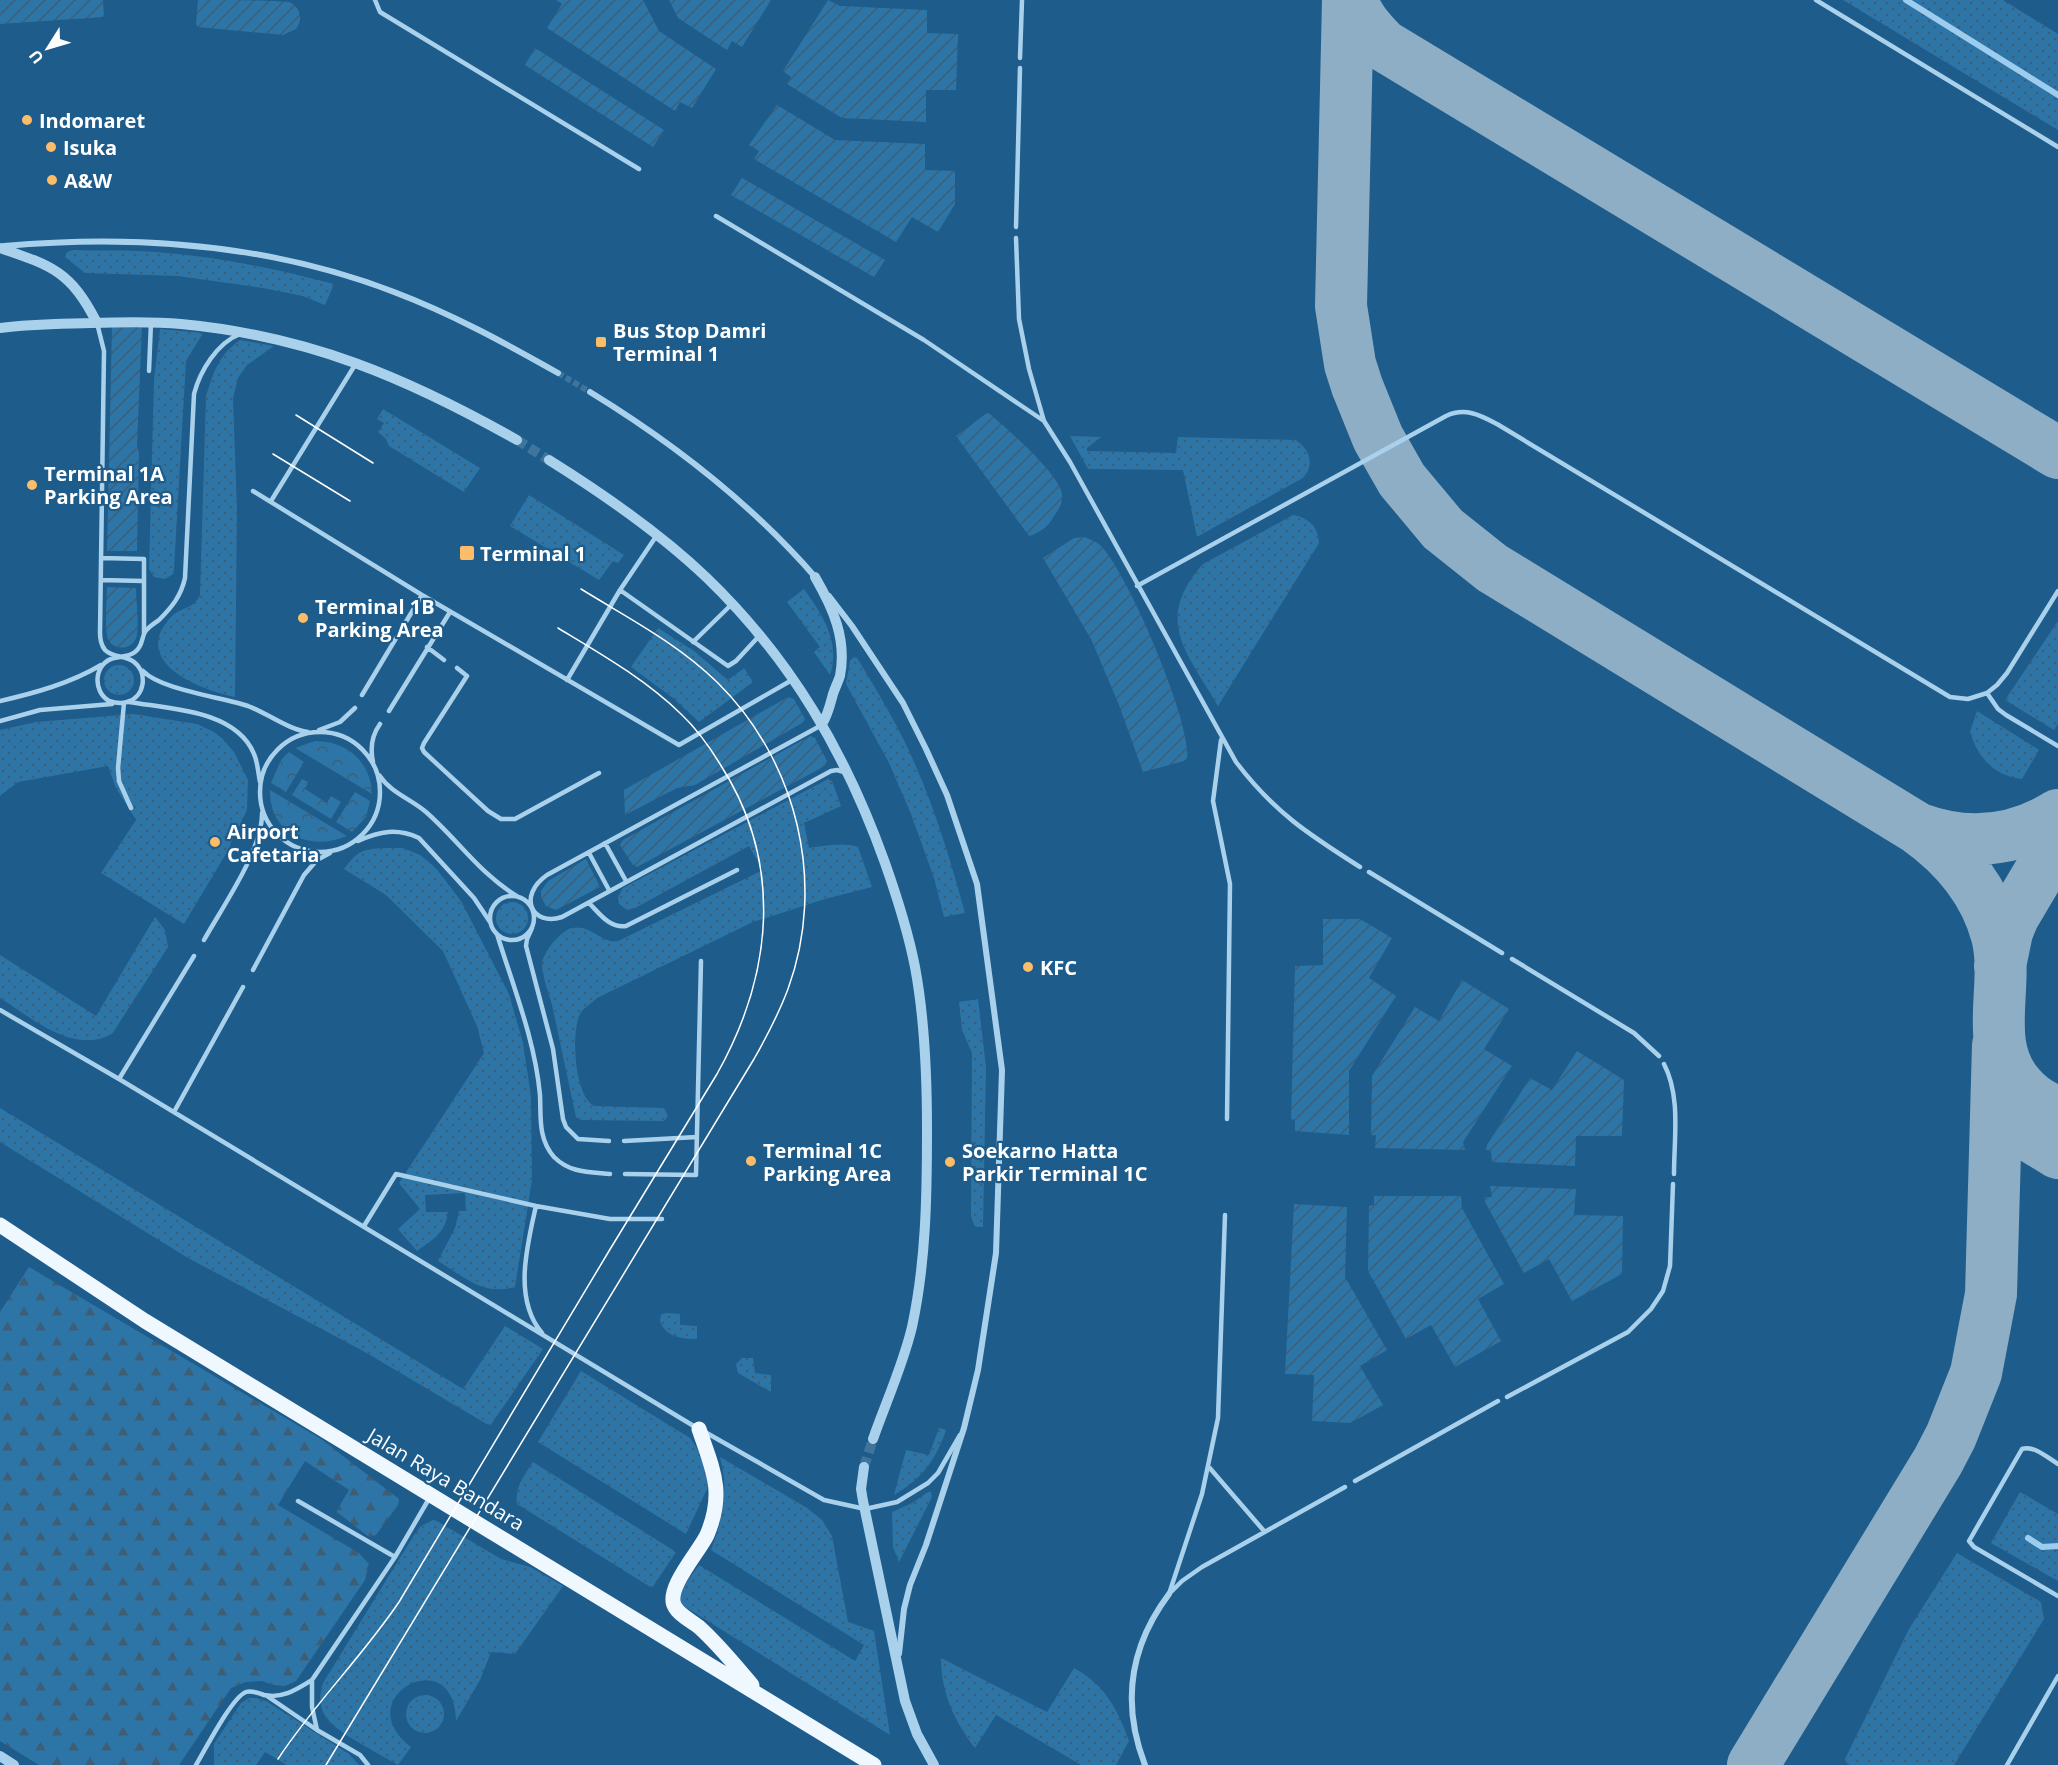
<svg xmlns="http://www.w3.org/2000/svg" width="2058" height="1765" viewBox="0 0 2058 1765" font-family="'Open Sans',sans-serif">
<defs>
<pattern id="grass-dots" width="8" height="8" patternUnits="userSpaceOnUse" patternTransform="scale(1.5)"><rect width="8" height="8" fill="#2e75a7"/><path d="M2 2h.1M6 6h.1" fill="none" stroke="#3e5e75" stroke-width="1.8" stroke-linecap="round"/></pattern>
<pattern id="forest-firs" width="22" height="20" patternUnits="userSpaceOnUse" patternTransform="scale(1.5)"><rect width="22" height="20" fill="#2e75a7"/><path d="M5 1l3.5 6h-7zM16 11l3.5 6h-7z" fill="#3e5e75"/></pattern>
<pattern id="park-crowns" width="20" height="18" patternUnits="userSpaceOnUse" patternTransform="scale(1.5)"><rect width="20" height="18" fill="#2e75a7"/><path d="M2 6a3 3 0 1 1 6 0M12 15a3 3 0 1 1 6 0" fill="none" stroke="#3e5e75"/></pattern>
<pattern id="garden-furrows" width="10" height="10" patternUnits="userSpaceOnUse" patternTransform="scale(1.5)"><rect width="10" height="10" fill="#2e75a7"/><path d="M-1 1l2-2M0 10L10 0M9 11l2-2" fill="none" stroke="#3e5e75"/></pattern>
</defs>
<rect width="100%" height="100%" fill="#1d5c8b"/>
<path fill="url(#grass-dots)" d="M 1843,0 L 2003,0 L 2058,34 L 2058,130 Z
M 73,250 C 94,251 116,250 138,251 C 204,254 269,267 334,284 L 325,305 L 303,296 L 263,288 L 178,276 L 85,273 L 65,257 L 67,252 Z
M 160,329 L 203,333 L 186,361 L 174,569 L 173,574 L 165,579 L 154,577 L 149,569 L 154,380 Z
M 240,340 L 274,346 L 247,365 L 238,378 L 233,398 L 237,510 L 235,697 C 199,690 128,661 172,616 C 181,607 193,610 200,595 L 206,396 C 214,371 218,356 240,340 Z
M 383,409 L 480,468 L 464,492 L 389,446 L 386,439 L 378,432 L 384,423 L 377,419 Z
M 1070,436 L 1101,437 L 1087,448 L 1087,451 L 1176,453 L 1178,437 L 1296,440 C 1310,450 1315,465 1303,478 L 1197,537 L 1183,470 L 1088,469 Z
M 529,495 L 624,555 L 618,563 L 613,561 L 599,580 L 510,526 Z
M 1293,515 C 1309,518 1318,526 1319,543 L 1218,706 C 1187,653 1153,620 1203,564 Z
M 804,589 C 822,614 841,642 830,675 L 814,652 L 820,647 L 787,602 Z
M 2058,621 L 2058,724 L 2054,730 L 2005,700 Z
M 658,628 L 694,651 L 728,680 L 744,668 L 753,682 L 699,722 L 673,698 L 631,667 Z
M 854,657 L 857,658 C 878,692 899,727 915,764 C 936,812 951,862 965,913 L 944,917 L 934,878 L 911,814 L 889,763 L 846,684 L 850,661 Z
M104 680a15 15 0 1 1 30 0a15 15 0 1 1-30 0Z
M 1977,711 L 2039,750 L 2022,779 C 1994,776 1978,758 1970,732 Z
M 134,714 L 197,724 L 214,732 L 222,738 L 234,752 L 248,780 L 247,810 L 227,852 L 184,924 L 101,873 L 136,820 L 116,788 L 108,766 L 18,782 L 0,796 L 0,730 L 36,722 Z
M 828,779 L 832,781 L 841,806 L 804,823 L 809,848 C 825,846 842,842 858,847 L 872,887 L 825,899 L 753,922 L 597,998 C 592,1003 583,1008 580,1014 C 571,1032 574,1095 594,1106 L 664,1108 L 668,1116 L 664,1121 L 580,1120 L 576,1117 C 568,1080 560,1042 552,1005 C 549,994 542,976 542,965 C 542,953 561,930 572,928 C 592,924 601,944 618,941 L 763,870 L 749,846 L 635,908 L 627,910 L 619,904 L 618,897 L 623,888 Z
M 385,848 L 403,848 L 420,855 L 435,867 L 461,901 L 509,994 L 523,1043 L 531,1096 L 532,1180 L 515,1287 C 483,1296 464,1277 438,1261 L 455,1228 L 459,1211 L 466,1211 L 465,1193 L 425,1195 L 426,1212 L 448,1212 C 445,1234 433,1239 417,1251 L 398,1229 L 420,1209 L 399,1183 L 484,1053 L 477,1026 L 443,951 L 386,895 L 344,869 C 358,851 362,849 385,848 Z
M496 918a16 16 0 1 1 32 0a16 16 0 1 1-32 0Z
M 155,917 L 165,930 L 168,947 L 112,1034 C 73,1055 32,1018 0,998 L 0,955 L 96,1016 Z
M 978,999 L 986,1067 L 983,1227 L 975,1227 L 971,1216 L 972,1053 L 962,1030 L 959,1002 Z
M 0,1108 L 463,1389 L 505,1326 L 543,1349 L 490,1426 L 365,1352 L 188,1258 L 0,1142 Z
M 665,1313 L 680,1314 L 680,1325 L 697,1326 L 697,1339 C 682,1339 665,1337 660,1321 L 661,1315 Z
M 742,1358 L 753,1358 L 755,1373 L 771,1375 L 771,1392 L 738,1373 L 736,1364 Z
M 581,1371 L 690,1438 L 702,1456 L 709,1476 L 707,1489 L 686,1534 L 538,1442 Z
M 939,1428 L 946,1430 C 936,1460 922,1479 894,1495 L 906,1450 L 929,1455 Z
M 720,1457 L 807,1508 L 822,1520 L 832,1536 L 848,1622 L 874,1631 L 890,1735 L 679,1603 L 679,1593 L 699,1565 L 855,1661 L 864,1645 L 711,1550 C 723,1518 729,1490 720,1457 Z
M 533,1462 L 676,1552 L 652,1588 L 517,1504 C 515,1486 524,1476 533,1462 Z
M 928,1492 L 931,1492 L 932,1497 L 899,1562 L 893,1547 L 892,1512 L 912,1503 Z
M 2020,1492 L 2058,1514 L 2058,1581 L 1991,1543 Z
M 433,1520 L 437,1521 L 501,1559 L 530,1567 L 563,1586 L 515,1654 L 491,1652 L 480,1680 L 456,1721 C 455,1639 346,1698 411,1747 L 398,1765 C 386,1758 373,1751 361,1744 C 336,1729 312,1716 323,1683 L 414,1535 L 421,1526 Z
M 1957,1553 L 2041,1602 L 2044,1619 L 1954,1765 L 1850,1765 L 1844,1761 L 1909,1629 Z
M 941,1658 L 1047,1712 L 1074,1668 C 1105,1685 1117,1708 1129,1741 L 1116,1765 L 1081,1765 L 996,1715 L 975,1748 C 954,1721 941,1692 941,1658 Z
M406 1714a19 19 0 1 1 38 0a19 19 0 1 1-38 0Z
M 249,1698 L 256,1698 L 266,1701 L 349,1754 L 359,1765 L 287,1765 L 265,1752 L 256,1765 L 214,1765 L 214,1744 L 241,1703 Z"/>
<path fill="url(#forest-firs)" d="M 29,1267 L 321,1439 L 399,1499 L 398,1505 L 376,1535 L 369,1537 L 337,1512 L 337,1510 L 349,1490 L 305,1461 L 278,1505 L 359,1553 L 369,1564 L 365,1580 L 296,1681 L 285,1686 L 273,1685 L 262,1681 L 246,1682 L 231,1688 L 179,1765 L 39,1765 L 0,1741 L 0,1312 Z"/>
<path fill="url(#park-crowns)" d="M 315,741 C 347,741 371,762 372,794 L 295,748 Z
M 289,752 L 304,762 L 286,792 L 271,783 L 281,760 Z
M 302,779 L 308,782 L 305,789 L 327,803 L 331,796 L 341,802 L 331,819 L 292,795 Z
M 270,790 L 347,836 C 310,852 269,834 270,790 Z
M 355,792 L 370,801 L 366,817 L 352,832 L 336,822 Z"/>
<path fill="url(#garden-furrows)" d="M 0,0 L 103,0 L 104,17 L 0,24 Z
M 198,0 C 220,0 270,0 289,2 C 301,7 303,20 296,29 L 283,35 L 198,27 L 196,24 Z
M 556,0 L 643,0 L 659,31 L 716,69 L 692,108 L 680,102 L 675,111 L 547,28 L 562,4 Z
M 669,0 L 771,0 L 742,47 L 732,41 L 727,50 L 678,18 Z
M 828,0 L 840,6 L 927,10 L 927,33 L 958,34 L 956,90 L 926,90 L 926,122 L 842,118 L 787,84 L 791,77 L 783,71 Z
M 535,48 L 664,130 L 653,147 L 525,65 Z
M 777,105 L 835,140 L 925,144 L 925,170 L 955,171 L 955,204 L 938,232 L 912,217 L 896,242 L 754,159 L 759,151 L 749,145 Z
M 742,178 L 885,260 L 874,277 L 731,195 Z
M 142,326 L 137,445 L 139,453 L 137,551 L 107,551 L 112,327 Z
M 987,413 L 990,414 C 1007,429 1059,473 1062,494 C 1063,503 1059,509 1054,516 C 1048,527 1041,532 1029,536 L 956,436 Z
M 1084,537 C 1089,539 1095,541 1100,545 C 1126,569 1192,723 1187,758 L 1184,761 L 1143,772 L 1119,705 L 1091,639 L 1043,558 L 1074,538 Z
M 107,587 L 136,588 C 136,603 139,620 137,635 C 134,650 114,652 108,639 C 104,628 107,599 107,587 Z
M 788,697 L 794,699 L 805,719 L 802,723 L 695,785 L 677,788 L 625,815 L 624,790 Z
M 810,736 L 815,738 L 827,761 L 825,766 L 637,867 L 633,865 L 620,845 L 623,840 Z
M 586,859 L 600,887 L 556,910 L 546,906 L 541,897 L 541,891 L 548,881 Z
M 1323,919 L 1360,919 L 1392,938 L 1369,978 L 1396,996 L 1349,1071 L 1349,1135 L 1295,1131 L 1295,1120 L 1291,1119 L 1295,966 L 1323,965 Z
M 1462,980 L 1509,1009 L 1484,1049 L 1512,1066 L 1463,1142 L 1465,1150 L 1375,1148 L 1376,1135 L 1371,1135 L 1372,1076 L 1415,1007 L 1439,1021 Z
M 1577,1051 L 1624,1080 L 1622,1136 L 1576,1136 L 1575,1166 L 1492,1162 L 1491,1151 L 1486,1150 L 1487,1145 L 1530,1078 L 1552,1090 Z
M 1490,1186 L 1576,1189 L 1574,1215 L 1623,1216 L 1622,1274 L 1572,1301 L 1549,1259 L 1524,1273 L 1485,1202 L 1485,1197 L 1492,1197 Z
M 1374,1196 L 1461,1196 L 1462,1208 L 1504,1284 L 1478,1299 L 1501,1341 L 1455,1367 L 1431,1325 L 1406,1339 L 1368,1271 L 1369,1206 L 1374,1205 Z
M 1294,1204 L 1347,1207 L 1345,1277 L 1387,1350 L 1360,1366 L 1383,1405 L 1350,1423 L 1312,1421 L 1314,1375 L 1285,1374 Z"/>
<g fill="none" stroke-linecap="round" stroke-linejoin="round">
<path stroke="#9dcdee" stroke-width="6" d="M 1906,0 L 2058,95
M 2028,1538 L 2042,1547 L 2058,1546"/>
<path stroke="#8eaec5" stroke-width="52" d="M 1348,0 L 1341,306 L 1350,364 L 1357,386 L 1378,438 L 1402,480 L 1443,529 L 1492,568 L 1917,828 C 1955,855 1985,890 1997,936 C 2010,987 1981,1044 2020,1087 C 2030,1099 2043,1107 2058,1112
M 1352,0 C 1358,19 1370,31 1383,45 L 2058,453
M 1917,828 C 1965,846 2014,842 2058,815
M 2000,966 L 2007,932 L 2013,917 L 2058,841
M 2035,1139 L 2058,1153
M 1753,1765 L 1938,1461 L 1951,1436 L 1976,1373 L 1991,1294 L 1998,1045"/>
<path stroke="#3f749c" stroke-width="6" stroke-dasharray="6 3" stroke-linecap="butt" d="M 558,373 L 590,392"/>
<path stroke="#3f749c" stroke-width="10" stroke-dasharray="10 5" stroke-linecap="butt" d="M 517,440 L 549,460
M 864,1467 L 873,1439"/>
<path stroke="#aad1ec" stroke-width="4.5" d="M 375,0 L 380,12 L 639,169
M 1816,0 L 2058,147
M 1020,58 L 1022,0
M 716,216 L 924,340 L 1044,421
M 1016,227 L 1020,68
M 1016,238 L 1019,319 L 1029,369 L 1044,421 L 1070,462 L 1236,762 C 1274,812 1308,834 1360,867
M 97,323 L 104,351 L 100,633 C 100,639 101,645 105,650 C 113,658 125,655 134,662 C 148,673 145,697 127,702 C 121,704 115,703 109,701 C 92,691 94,663 114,658 C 122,656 128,657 135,652 C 143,646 141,639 145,632 C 148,627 155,623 159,620 C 172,607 181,596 185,578 L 194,394 C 200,371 217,343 240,334
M 149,371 L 151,322
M 253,491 L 422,595 L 679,745 L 792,680
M 271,501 L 355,365
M 101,558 L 144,559 L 144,633
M 101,580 L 143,581
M 1137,586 L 1446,416 C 1465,407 1480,415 1497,424 L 1950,697 L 1968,699 L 1987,693
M 620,590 L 728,666 L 736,661 L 760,635
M 2058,591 L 2007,673 L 1997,685 L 1987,693 L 1998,709 L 2006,715 L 2058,746
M 693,642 L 732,604
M 427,647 L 444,660
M 457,668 L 467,676 L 424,743 L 422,748 L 424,752 L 488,811 L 501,819 L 515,819 L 599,773
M 143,671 C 161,690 222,697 248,706 C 269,714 287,729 308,732
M 567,680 L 620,590 L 657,535
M 362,695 L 422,595
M 0,701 C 35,693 71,683 101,665
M 129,702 C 170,709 236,710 254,754 C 258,763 258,773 260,782
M 124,703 L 118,768 L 119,781 L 131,808
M 389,711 L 450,612
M 0,721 L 40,710 L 112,704
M 820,726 L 547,875 C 517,896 532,927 562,917 L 831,771 L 837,770 L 844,772
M 319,730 L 340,722 L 355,708
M260 792a60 60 0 1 1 120 0a60 60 0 1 1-120 0Z
M 1221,740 L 1213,801 L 1230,884 L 1227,1119
M 373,762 C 370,748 372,735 380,724
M 379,775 C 391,793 411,799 426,812 C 459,841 479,873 518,897
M 358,841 C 380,831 397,828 419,838 L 474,898 L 490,922
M 605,843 L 626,881
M 589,853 L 609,890
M 1369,872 L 1502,953
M490 918a22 22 0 1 1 44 0a22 22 0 1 1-44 0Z
M 589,903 C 600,914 609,928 626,926 L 737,870
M 532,928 L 527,939 L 526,946 L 553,1049 L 563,1119 L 566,1127 L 578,1139 L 609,1141
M 497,934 C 513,986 535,1040 540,1095 C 541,1117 538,1139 554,1157 C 570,1173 589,1172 610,1174
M 204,940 C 223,906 263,849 262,813
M 1512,959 L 1634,1033 L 1659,1056
M 253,970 L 304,875 L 317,860 L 330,853
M 0,1010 L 119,1079 L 697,1428
M 1664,1064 C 1681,1097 1674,1138 1674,1174
M 119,1079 L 194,956
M 174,1112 L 243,987
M 624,1141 L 697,1137
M 625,1174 L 696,1175 L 701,961
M 536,1206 C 527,1246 513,1299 542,1333
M 364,1226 L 396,1174 L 536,1206 L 610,1219 L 662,1219
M 1507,1397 L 1628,1332 L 1651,1309 L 1663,1291 L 1670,1266 L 1673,1184
M 705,1432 L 824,1500 L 865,1509 L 897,1502 L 928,1483 L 938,1473 L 960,1435
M 2058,1464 C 2048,1458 2034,1445 2022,1449 L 1969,1541 L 1974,1547 L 2058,1596
M 1208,1466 L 1264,1531
M 1355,1481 L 1498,1401
M 298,1501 L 395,1557
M 1171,1592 L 1182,1581 L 1202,1567 L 1345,1487
M 1169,1594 L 1202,1494 L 1218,1418 L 1225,1215
M 312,1680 L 312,1707 L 317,1730
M 267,1696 L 317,1730 L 360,1755 L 368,1765
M 196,1765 C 205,1750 232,1697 246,1692 C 252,1690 258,1693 264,1695 C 283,1699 297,1689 312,1680 L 395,1557 L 430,1497
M 2007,1765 L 2058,1676"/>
<path stroke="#aad1ec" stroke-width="6" d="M 4,246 C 136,234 269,244 394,292 C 452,314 505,343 558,373
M 590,392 C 675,444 751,503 816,578
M 829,596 L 852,626 L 903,703 L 926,749 L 947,795 L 977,884 L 1002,1070 L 996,1253 L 978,1370 L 964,1428 L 926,1545 L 910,1585 L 904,1609 L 899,1654
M 1145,1765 C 1121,1703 1130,1646 1169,1594"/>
<path stroke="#aad1ec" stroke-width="10" d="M 0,248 C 53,266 71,272 97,323
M 0,328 C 30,324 60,324 91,323 C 121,322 151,321 181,324 C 309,336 407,378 517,440
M 549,460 C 605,495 660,533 707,578 C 792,660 846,754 885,863 C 897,897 908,931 915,967 C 925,1020 927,1075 927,1130 C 927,1196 926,1262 912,1327 C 903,1365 886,1402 873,1439
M 815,577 C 833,608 847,639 840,676 C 838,682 835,688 833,694 C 830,705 828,715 822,724
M 864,1467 L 861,1489 L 863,1501 L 905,1701 L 917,1734 L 934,1765
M 0,1756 L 14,1765"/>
<path stroke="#eff7ff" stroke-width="15" d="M 0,1225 L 145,1321 L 874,1765
M 699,1429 C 713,1470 725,1492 707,1535 C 699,1552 664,1590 675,1607 C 680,1616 692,1621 699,1627 C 719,1645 735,1665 752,1685"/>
<path stroke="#fff" stroke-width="1.5" d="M 296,415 L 373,463
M 273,454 L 350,501
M 278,1759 C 314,1704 362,1657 399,1602 L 609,1251 L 717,1074 C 773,974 784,863 720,764 C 709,746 696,728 681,714 C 645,679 601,654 558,628
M 326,1765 L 754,1059 C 767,1036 779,1013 788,989 C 827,882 797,761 717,682 C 677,643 628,618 581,589"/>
</g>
<g fill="#fcbd68" stroke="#1d5c8b" stroke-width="2">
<circle cx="27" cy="120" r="6"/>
<circle cx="51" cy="147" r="6"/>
<circle cx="52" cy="180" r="6"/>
<rect x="595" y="336" width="12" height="12" rx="3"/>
<circle cx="32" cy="485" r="6"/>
<rect x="459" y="545" width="16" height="16" rx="3"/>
<circle cx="303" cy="618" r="6"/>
<circle cx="215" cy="842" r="6"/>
<circle cx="1028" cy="967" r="6"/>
<circle cx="751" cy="1161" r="6"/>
<circle cx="950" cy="1162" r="6"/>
</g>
<g text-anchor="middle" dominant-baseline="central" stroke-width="4.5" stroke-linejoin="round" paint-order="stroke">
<g font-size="20" font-weight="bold" fill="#fff" stroke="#1d5c8b" text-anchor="start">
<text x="39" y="120">Indomaret</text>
<text x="63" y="147">Isuka</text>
<text x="64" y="180">A&amp;W</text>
<text x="613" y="330">Bus Stop Damri<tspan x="613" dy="23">Terminal 1</tspan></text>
<text x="44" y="473">Terminal 1A<tspan x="44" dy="23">Parking Area</tspan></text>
<text x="480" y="553">Terminal 1</text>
<text x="315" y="606">Terminal 1B<tspan x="315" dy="23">Parking Area</tspan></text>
<text x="227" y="831">Airport<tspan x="227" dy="23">Cafetaria</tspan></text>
<text x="1040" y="967">KFC</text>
<text x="763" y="1150">Terminal 1C<tspan x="763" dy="23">Parking Area</tspan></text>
<text x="962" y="1150">Soekarno Hatta<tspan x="962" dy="23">Parkir Terminal 1C</tspan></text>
</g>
<g font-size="20" fill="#fff" stroke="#1d5c8b">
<text transform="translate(446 1479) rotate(31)">Jalan Raya Bandara</text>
</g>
</g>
<g transform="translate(48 48) rotate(233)" stroke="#1d5c8b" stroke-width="4.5" paint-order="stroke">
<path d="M0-4.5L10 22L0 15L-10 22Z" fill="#ffffff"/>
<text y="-9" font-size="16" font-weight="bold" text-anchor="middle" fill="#ffffff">U</text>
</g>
</svg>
